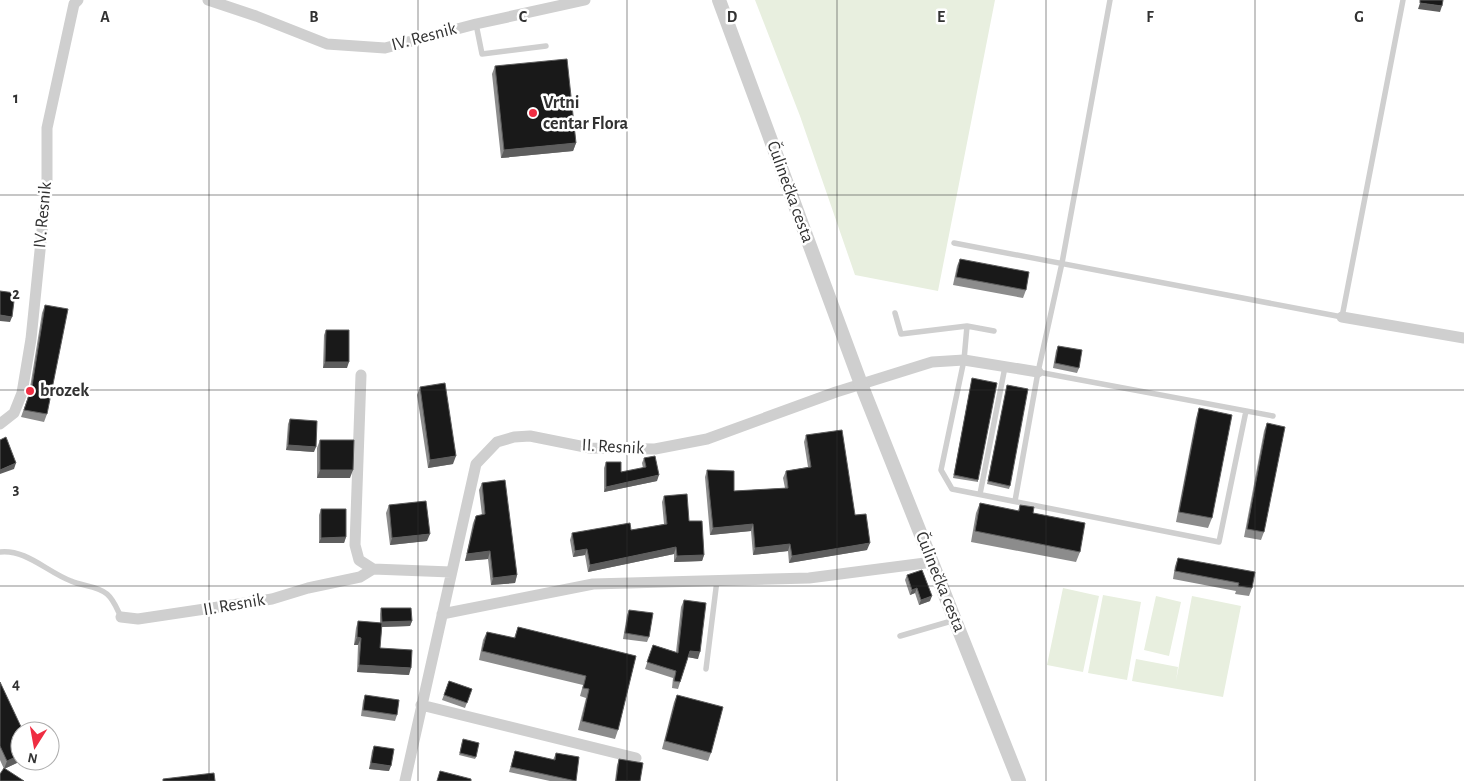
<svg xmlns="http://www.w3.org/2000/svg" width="1464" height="781" viewBox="0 0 1464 781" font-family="'Alegreya Sans',sans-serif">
<rect width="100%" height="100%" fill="#fff"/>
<path fill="#e8efdf" d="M 755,0 L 995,0 L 938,291 L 855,275 L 800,116 Z
M 1063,588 L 1099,596 L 1083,672 L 1047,665 Z
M 1103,595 L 1141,602 L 1127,680 L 1088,673 Z
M 1156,596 L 1181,602 L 1169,656 L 1144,650 Z
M 1192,596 L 1241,606 L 1223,697 L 1132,681 L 1136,659 L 1178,667 L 1176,681 Z"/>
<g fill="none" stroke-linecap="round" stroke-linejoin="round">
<path stroke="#cfcfcf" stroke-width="5.5" d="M 476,24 L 482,54 L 546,46
M 954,243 L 1342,317 L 1403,0
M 895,313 L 901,334 L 967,326 L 994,331
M 967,326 L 964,360 L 941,470 L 952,489 L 1219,542 L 1246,411
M 1038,372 L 1273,416
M 980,494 L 1005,367
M 1015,501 L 1038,372 L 1062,263 L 1110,0
M 0,552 C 26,549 47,572 71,581 C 82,586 98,586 107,594 C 114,600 117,609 121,617
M 900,636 L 955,620
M 706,669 L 717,580"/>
<path stroke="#cfcfcf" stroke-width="11" d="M 208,0 L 256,16 L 327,44 L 385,48 L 476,24 L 585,0
M 1342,317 L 1464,338
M 361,375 L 355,545 L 359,560 L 373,569
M 0,424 L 14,413 L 22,393 L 31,339 L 47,182 L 47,128 L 74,4 L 78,0
M 442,614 L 593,584 L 809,578 L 933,562
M 121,617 L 138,619 L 272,599 L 308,588 L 360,577 L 373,569 L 451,572
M 421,705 L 636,758
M 405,781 L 476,464 L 497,442 L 514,437 L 530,436 L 590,448 L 655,449 L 707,439 L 836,392 L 932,362 L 964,360 L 1038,372"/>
<path stroke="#cfcfcf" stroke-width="14" d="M 719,0 L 861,384 L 1019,781"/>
</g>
<path fill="#8c8c8c" d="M 495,66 L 576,143 L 573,151 L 501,158 L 492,74 Z
M 960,259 L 1026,290 L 1023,298 L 953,285 L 957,266 Z
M 45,305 L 47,414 L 44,422 L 21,417 L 29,394 L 42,313 Z
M 326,330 L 347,368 L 323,368 L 324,335 Z
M 1058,346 L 1079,368 L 1077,373 L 1053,368 L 1056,351 Z
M 972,378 L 978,480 L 978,482 L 953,478 Z
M 1007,385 L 1010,486 L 1009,489 L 987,484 Z
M 420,387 L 453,464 L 428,468 L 417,395 Z
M 1199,408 L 1212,518 L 1208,528 L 1176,522 L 1196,418 Z
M 290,419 L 314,452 L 286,450 L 288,424 Z
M 1267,423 L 1264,532 L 1261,540 L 1244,537 L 1264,431 Z
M 806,435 L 855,515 L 867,550 L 789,563 L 788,551 L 753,555 L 751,531 L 710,535 L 705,477 L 707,470 L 734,491 L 785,488 L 783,478 L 786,471 L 808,467 L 804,442 Z
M 320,440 L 350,478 L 317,478 L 317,448 Z
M 644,458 L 657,481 L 604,492 L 604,468 L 606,462 L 621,472 L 643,468 L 642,463 Z
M 482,483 L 517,575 L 515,583 L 491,585 L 488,559 L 465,561 L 473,523 L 476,516 L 482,515 L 479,490 Z
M 664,496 L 689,521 L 704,555 L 702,561 L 674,562 L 674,554 L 588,572 L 585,555 L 573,557 L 570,540 L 572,533 L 631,530 L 664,524 L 662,502 Z
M 980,503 L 1018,511 L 1020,505 L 1033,513 L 1080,552 L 1076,562 L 971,542 L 976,513 Z
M 389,505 L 427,541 L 390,545 L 386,513 Z
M 321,509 L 346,537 L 344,543 L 319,543 L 319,515 Z
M 1178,558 L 1252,588 L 1249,596 L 1235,594 L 1236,591 L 1173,579 L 1175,566 Z
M 907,575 L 930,601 L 919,605 L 915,593 L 910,595 L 905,580 Z
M 684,600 L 698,659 L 688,657 L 678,689 L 672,688 L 673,678 L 645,669 L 653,645 L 676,652 L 681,607 Z
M 381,608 L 412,621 L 410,626 L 382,627 L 380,648 L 409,675 L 357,672 L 358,645 L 354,645 L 356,628 L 358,621 L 380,623 L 380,614 Z
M 629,610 L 649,637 L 647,642 L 623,639 L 627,615 Z
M 518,627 L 636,656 L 618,730 L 615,739 L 578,730 L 586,698 L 580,696 L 583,685 L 479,660 L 483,640 L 487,632 L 514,638 Z
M 449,681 L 472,689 L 465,708 L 442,700 Z
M 0,682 L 20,761 L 21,761 L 4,769 L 0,760 Z
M 365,695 L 397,715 L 395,721 L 361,716 L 363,701 Z
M 677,695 L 711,753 L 708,761 L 662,749 L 674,702 Z
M 462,742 L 476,757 L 475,759 L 459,755 Z
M 374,746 L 389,771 L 369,769 L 372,751 Z
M 515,751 L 553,760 L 556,753 L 576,781 L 550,781 L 509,772 Z
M 619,759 L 640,781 L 615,781 L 617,765 Z"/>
<path fill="#5e5e5e" d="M 1420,3 L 1442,6 L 1440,12 L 1418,9 Z
M 576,143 L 573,151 L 501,158 L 504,150 Z
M 0,315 L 12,317 L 10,322 L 0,321 Z
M 325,362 L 349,362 L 347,368 L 323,368 Z
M 288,445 L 316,447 L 314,452 L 286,450 Z
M 456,456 L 453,464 L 428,468 L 430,460 Z
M 16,463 L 14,469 L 0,474 L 0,470 Z
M 320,470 L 353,470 L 350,478 L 317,478 Z
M 659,475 L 657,481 L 604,492 L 606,487 Z
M 753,524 L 751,531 L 710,535 L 713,528 Z
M 430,534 L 427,541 L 390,545 L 392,538 Z
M 346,537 L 344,543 L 319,543 L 321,538 Z
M 870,543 L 867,550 L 789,563 L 792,556 Z
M 790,544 L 788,551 L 753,555 L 755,548 Z
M 676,547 L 674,554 L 588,572 L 590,565 Z
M 587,549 L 585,555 L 573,557 L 575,551 Z
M 490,551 L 488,559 L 465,561 L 467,554 Z
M 704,555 L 702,561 L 674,562 L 677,556 Z
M 517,575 L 515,583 L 491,585 L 493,578 Z
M 917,588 L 915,593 L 910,595 L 912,590 Z
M 932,596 L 930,601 L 919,605 L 921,600 Z
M 412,621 L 410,626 L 380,627 L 382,622 Z
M 357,637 L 361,638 L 358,645 L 354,645 Z
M 690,651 L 700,652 L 698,659 L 687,657 Z
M 359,665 L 411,668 L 409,675 L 357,672 Z
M 20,755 L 20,761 L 21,761 L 4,769 L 7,761 Z
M 371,763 L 391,766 L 389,771 L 369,769 Z"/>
<path fill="#191919" stroke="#5e5e5e" d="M 1420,0 L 1443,0 L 1442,6 L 1420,3 Z
M 567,59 L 576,143 L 504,150 L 495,66 Z
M 960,259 L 1029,272 L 1026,290 L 956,277 Z
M 0,291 L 15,293 L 12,317 L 0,315 Z
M 45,305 L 68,309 L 47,414 L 24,410 L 32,386 Z
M 326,330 L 349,330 L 349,362 L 325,362 Z
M 1058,346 L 1082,350 L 1079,368 L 1055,363 Z
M 972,378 L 997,383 L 978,480 L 954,475 Z
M 445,383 L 456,456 L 430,460 L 420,387 Z
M 1007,385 L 1028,389 L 1010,486 L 988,481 Z
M 1199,408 L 1232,415 L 1212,518 L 1179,512 Z
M 290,419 L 317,421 L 316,447 L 288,445 Z
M 1267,423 L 1285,427 L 1264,532 L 1247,529 Z
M 842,430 L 855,515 L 866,514 L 870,543 L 792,556 L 790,544 L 755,548 L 753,524 L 713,528 L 707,470 L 734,471 L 734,491 L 788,488 L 786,471 L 811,467 L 806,435 Z
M 6,437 L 16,463 L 0,470 L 0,440 Z
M 320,440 L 354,440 L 353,470 L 320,470 Z
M 655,456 L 659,475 L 606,487 L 606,462 L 621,462 L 621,472 L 646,467 L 644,458 Z
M 505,480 L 517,575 L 493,578 L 490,551 L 467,554 L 476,516 L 485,514 L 482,483 Z
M 687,494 L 689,521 L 702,521 L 704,555 L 677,556 L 676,547 L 590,565 L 587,549 L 575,551 L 572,533 L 630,523 L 631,530 L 667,524 L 664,496 Z
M 426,501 L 430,534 L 392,538 L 389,505 Z
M 980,503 L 1019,511 L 1020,505 L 1034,507 L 1033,513 L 1085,523 L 1080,552 L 975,531 Z
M 321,509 L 346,509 L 346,537 L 321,538 Z
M 1178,558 L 1255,572 L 1252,588 L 1238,586 L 1239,583 L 1175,571 Z
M 922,570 L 932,596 L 921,600 L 917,588 L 912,590 L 907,575 Z
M 684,600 L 706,603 L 700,652 L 690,651 L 680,682 L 674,681 L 676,671 L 647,662 L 653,645 L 678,653 Z
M 381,608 L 411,608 L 412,621 L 382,622 Z
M 629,610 L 653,613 L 649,637 L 625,633 Z
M 358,621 L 382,623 L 380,648 L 412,650 L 411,668 L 359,665 L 361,638 L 357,637 Z
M 518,627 L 636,656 L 618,730 L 582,721 L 589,689 L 583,688 L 586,676 L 482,651 L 487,632 L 515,638 Z
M 449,681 L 472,689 L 467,703 L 444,695 Z
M 0,682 L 23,731 L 20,731 L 20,755 L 7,761 L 0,746 Z
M 365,695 L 399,700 L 397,715 L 363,710 Z
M 677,695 L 723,707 L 711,753 L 665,741 Z
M 463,739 L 479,743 L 476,757 L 460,753 Z
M 374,746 L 394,749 L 391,766 L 371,763 Z
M 515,751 L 555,760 L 556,753 L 579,757 L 576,781 L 511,767 Z
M 619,759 L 643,763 L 640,781 L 616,781 Z
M 4,768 L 24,781 L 0,781 L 0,774 Z
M 440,771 L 471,779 L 471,781 L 437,781 Z
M 214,773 L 215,781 L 163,781 L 163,779 Z"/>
<path fill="none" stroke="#323232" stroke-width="1" stroke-opacity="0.55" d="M 209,0 L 209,781M 418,0 L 418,781M 627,0 L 627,781M 837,0 L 837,781M 1046,0 L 1046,781M 1255,0 L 1255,781M 0,195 L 1464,195M 0,390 L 1464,390M 0,586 L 1464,586"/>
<g fill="#ef2d42" stroke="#fff" stroke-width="2">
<circle cx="533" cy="113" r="5"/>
<circle cx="30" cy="391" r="5"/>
</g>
<g text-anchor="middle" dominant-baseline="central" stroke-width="5" stroke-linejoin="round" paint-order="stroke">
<g font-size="18" fill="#323232" stroke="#fff">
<text transform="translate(424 37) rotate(-15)">IV. Resnik</text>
<text transform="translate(790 192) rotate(70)">Čulinečka cesta</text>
<text transform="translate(43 215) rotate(-85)">IV. Resnik</text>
<text transform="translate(613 447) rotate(3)">II. Resnik</text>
<text transform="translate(940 582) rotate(68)">Čulinečka cesta</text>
<text transform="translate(234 605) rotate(-10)">II. Resnik</text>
</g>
<g font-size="18" font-weight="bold" fill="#323232" stroke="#fff" text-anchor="start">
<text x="543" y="103">Vrtni<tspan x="543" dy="21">centar Flora</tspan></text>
<text x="40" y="391">brozek</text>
</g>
</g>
<g font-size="16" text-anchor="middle" font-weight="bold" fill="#323232" stroke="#fff" stroke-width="5" stroke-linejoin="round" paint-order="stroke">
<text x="105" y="22">A</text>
<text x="314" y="22">B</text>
<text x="523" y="22">C</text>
<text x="732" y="22">D</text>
<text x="941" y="22">E</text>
<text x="1150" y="22">F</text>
<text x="1359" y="22">G</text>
<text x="16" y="103">1</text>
<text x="16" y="299">2</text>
<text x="16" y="494">3</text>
<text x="16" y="689">4</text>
</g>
<g transform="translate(35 746) rotate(191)"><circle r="24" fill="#ffffff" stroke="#adadad"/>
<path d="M0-4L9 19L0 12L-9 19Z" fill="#ef2d42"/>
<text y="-8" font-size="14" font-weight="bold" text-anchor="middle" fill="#323232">N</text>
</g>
</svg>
